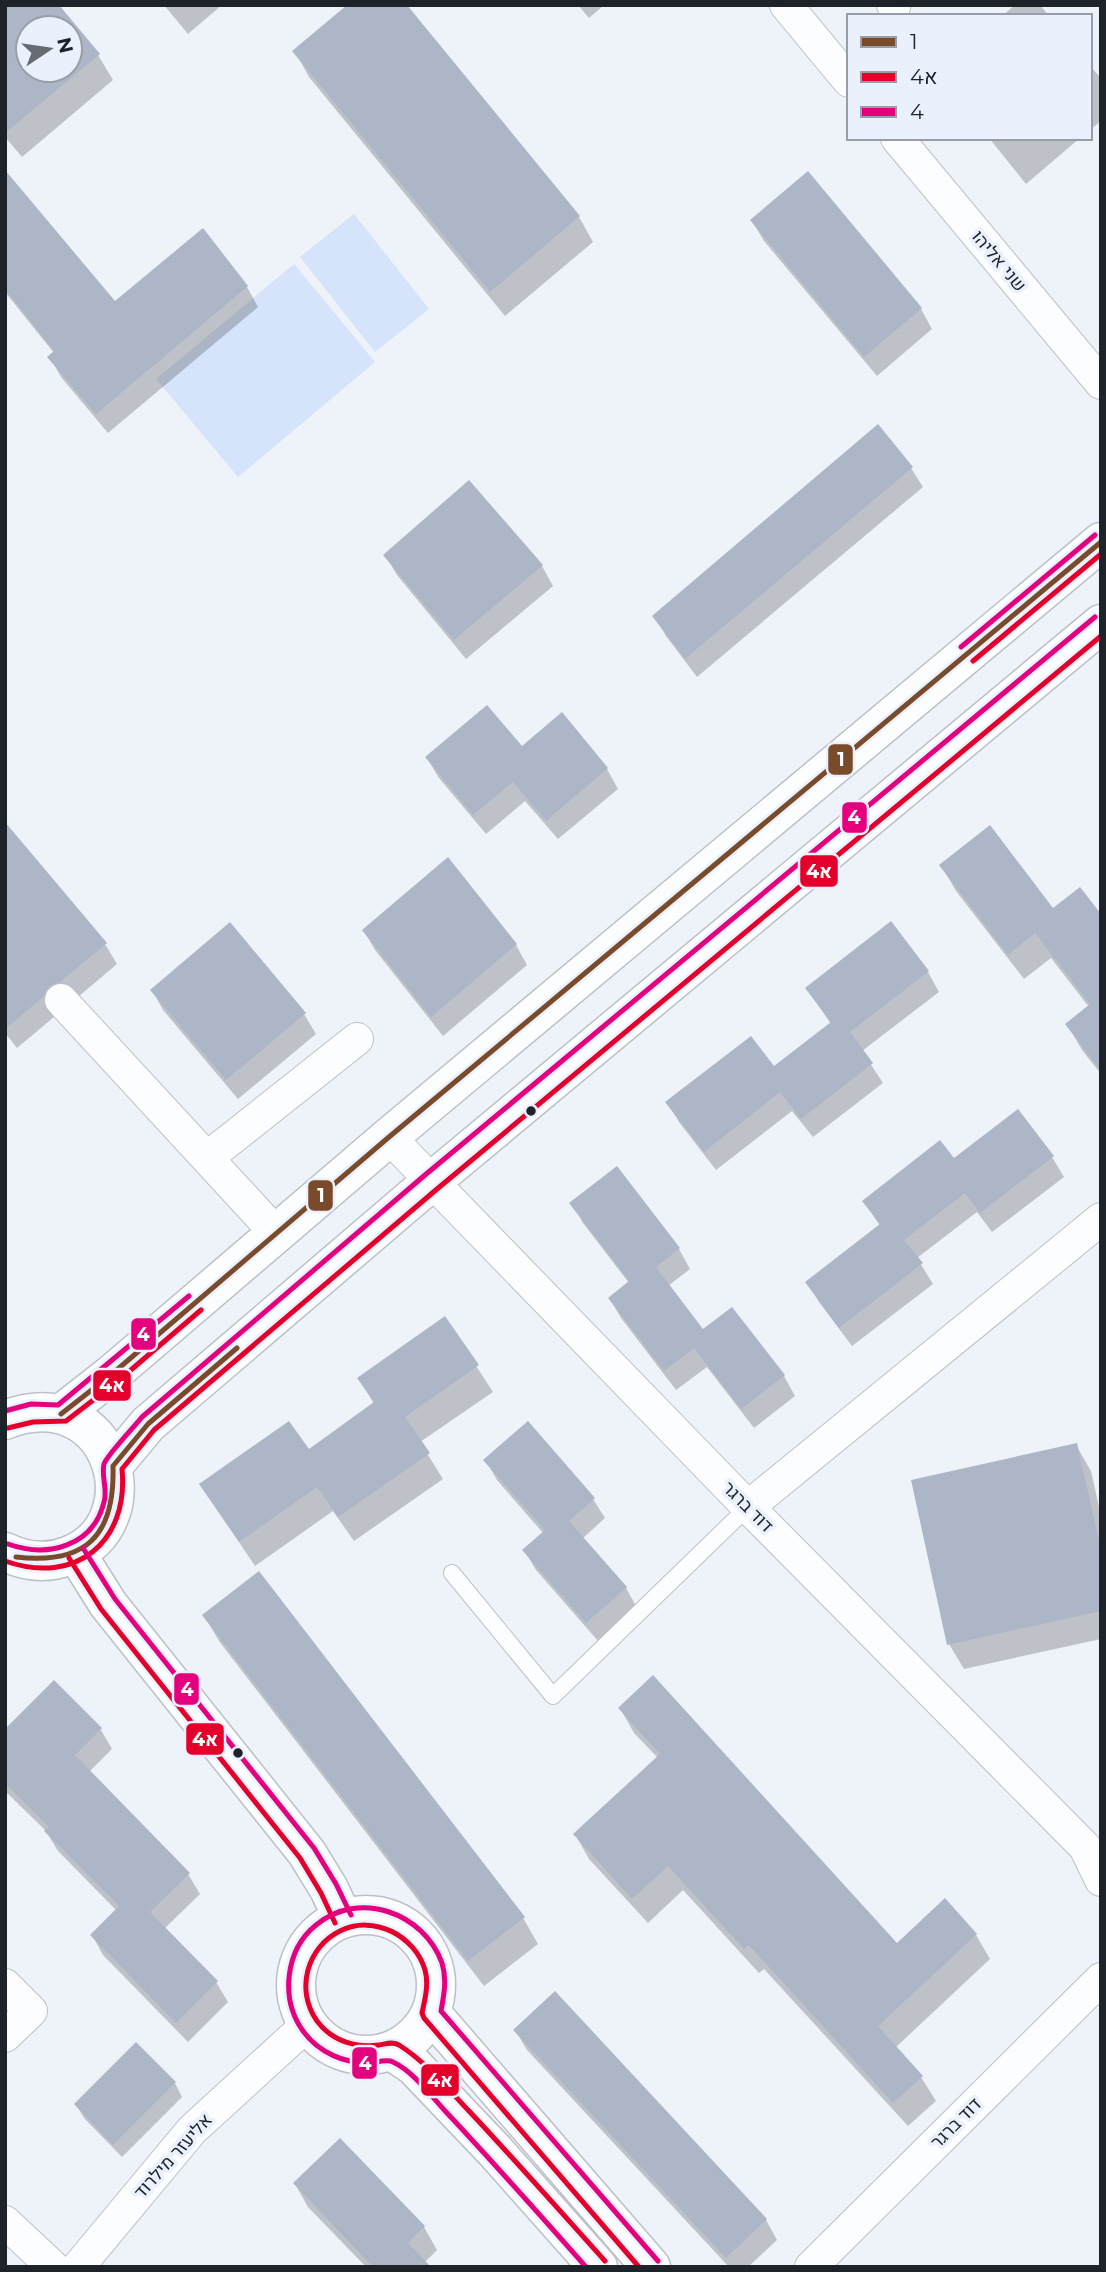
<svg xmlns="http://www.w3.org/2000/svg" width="1106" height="2272" viewBox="0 0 1106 2272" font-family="Montserrat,Heebo,sans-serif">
<rect width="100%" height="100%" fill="#eef2f9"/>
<path fill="#d5e3fb" d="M 354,214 L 429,309 L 375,352 L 300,257 Z
M 294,264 L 375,362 L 238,477 L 156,379 Z"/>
<path fill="#0003" fill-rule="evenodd" d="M 5,5 L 57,5 L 98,55 L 113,80 L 22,157 L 5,137 ZM 28,28 L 70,28 L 70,70 L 28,70 Z
M 164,5 L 222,5 L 188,34 Z
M 578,5 L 604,5 L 589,18 Z
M 1015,5 L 1040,5 L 1049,16 L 1002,16 Z
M 295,51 L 579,217 L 593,242 L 505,316 L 309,77 Z
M 1090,66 L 1101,78 L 1101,121 L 1090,130 Z
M 989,138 L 1080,138 L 1026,184 Z
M 808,174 L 921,309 L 932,329 L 877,376 L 764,241 L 752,221 Z
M 5,190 L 114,303 L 247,287 L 258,307 L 108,433 L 61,377 L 50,357 L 54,353 L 5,292 Z
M 911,468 L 923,487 L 697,677 L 666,636 L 655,616 Z
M 469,483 L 542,566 L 553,586 L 466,659 L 397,575 L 385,555 Z
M 522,748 L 607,769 L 618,789 L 558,839 L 525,801 L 486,834 L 439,778 L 427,758 Z
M 5,845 L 105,944 L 117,964 L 72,1002 L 60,1006 L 54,1017 L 17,1048 L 5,1033 Z
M 941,865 L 1053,910 L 1101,917 L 1101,1074 L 1082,1050 L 1067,1024 L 1089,1007 L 1051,958 L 1024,979 L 956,891 Z
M 891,924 L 928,972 L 939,992 L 862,1051 L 883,1083 L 813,1137 L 792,1111 L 716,1170 L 679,1122 L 667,1102 L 774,1068 L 831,1024 L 807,989 Z
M 364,931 L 516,945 L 527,965 L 443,1036 L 375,950 Z
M 152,990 L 304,1014 L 316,1034 L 238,1099 L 163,1010 Z
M 1052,1157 L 1064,1177 L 992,1232 L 977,1212 L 917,1258 L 933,1284 L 852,1346 L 819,1302 L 807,1282 L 880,1226 L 864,1201 L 954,1161 Z
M 617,1168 L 679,1249 L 690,1269 L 668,1286 L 703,1331 L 784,1376 L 795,1396 L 754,1428 L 707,1367 L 676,1390 L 621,1318 L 610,1299 L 629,1283 L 583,1223 L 572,1203 Z
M 445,1318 L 493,1392 L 420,1442 L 443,1479 L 354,1541 L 333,1511 L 255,1566 L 201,1485 L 308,1451 L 374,1404 L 359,1378 Z
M 1076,1445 L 1091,1471 L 1101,1516 L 1101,1639 L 964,1669 L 949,1644 Z
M 486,1461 L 593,1499 L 605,1518 L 582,1539 L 626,1588 L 637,1608 L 599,1642 L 536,1570 L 524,1550 L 543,1533 L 497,1480 Z
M 258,1573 L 523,1918 L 538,1944 L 484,1986 L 219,1641 L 204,1615 Z
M 54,1682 L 101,1730 L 112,1749 L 89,1772 L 188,1874 L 200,1894 L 164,1929 L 216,1982 L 228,2002 L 188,2042 L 103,1955 L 92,1935 L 117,1911 L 58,1851 L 46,1831 L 5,1791 L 5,1731 Z
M 620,1708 L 897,1945 L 976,1935 L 990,1959 L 895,2048 L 921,2077 L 936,2101 L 908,2126 L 764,1969 L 759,1973 L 683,1890 L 648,1923 L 589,1859 L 575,1834 L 658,1758 L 634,1733 Z
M 515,2030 L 766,2220 L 777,2240 L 748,2267 L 729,2267 L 527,2050 Z
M 175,2083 L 182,2097 L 122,2157 L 84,2118 L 76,2104 Z
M 295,2184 L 424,2227 L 437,2250 L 424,2263 L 428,2267 L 366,2267 L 308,2207 Z"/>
<path fill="#adb6c6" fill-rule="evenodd" d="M 5,5 L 59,5 L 100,54 L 5,133 ZM 28,28 L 70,28 L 70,70 L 28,70 Z
M 347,5 L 407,5 L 580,216 L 490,292 L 292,51 Z
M 5,170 L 115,301 L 203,228 L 248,286 L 96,414 L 47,357 L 54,351 L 5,289 Z
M 808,171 L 922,308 L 864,357 L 750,220 Z
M 878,424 L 913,467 L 685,659 L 652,616 Z
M 469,480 L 543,565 L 454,640 L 383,555 Z
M 487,705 L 522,746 L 562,712 L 608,768 L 546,821 L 513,782 L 473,815 L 425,757 Z
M 5,822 L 107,943 L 60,982 L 49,986 L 43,997 L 5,1029 Z
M 990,825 L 1053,908 L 1080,887 L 1101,914 L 1101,1071 L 1065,1024 L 1090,1004 L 1035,933 L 1008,955 L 939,865 Z
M 448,857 L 517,944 L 431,1017 L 362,930 Z
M 891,921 L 929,971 L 850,1032 L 873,1063 L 801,1119 L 780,1092 L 704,1152 L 665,1102 L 751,1036 L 774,1066 L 831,1022 L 805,988 Z
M 230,922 L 306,1013 L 226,1080 L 150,990 Z
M 1018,1109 L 1054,1156 L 980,1213 L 965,1193 L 904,1240 L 923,1263 L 839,1328 L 805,1282 L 880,1224 L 862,1201 L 940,1140 L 954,1158 Z
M 617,1166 L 680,1248 L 656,1267 L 703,1329 L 732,1307 L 785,1375 L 741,1409 L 694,1348 L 664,1371 L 608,1298 L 629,1281 L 569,1203 Z
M 445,1316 L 479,1365 L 405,1417 L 430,1453 L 338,1517 L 317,1487 L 239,1542 L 199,1484 L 289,1421 L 309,1449 L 374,1402 L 357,1378 Z
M 528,1421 L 595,1498 L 569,1521 L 627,1587 L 586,1623 L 522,1550 L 545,1530 L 483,1460 Z
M 1077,1443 L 1101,1550 L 1101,1611 L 947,1645 L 911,1480 Z
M 259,1571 L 525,1917 L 468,1961 L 202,1615 Z
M 653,1675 L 897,1943 L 945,1898 L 977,1934 L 878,2026 L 923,2076 L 893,2103 L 749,1945 L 744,1949 L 668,1866 L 632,1899 L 573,1834 L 660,1754 L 618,1708 Z
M 54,1680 L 102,1728 L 75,1755 L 190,1873 L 150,1912 L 218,1981 L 176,2023 L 90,1935 L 119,1906 L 44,1831 L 49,1827 L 5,1783 L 5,1729 Z
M 555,1991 L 767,2219 L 726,2258 L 513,2030 Z
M 136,2042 L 176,2082 L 113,2145 L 74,2104 Z
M 340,2138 L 425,2226 L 408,2243 L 431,2267 L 373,2267 L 293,2183 Z"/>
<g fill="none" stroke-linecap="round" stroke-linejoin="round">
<defs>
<path id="service" d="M 452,1573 L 553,1696 L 748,1507"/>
<path id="minor" d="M 786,5 L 849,81
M 893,5 L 894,7
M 897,138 L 1101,383
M 61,1000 L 276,1233
M 389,1137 L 748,1507 L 1085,1847 L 1101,1880
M 207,1158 L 357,1039
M 748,1507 L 1101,1219
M 5,1985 L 31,2011 L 5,2036
M 5,2222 L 53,2267
M 78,2267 L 192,2130 L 308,2024
M 811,2267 L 1101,1979"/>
<path id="tertiary" d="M 61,1414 L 112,1374 L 389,1137 L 1101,542
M 5,1420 C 113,1378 155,1523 68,1556 C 47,1564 26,1562 5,1552
M 113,1466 L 148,1424 L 431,1182 L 1101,624
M 76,1553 L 108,1604 L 307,1853 L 329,1889 L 343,1919
M296 1985a70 70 0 1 1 140 0a70 70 0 1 1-140 0Z
M 431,2013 L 651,2267
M 392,2051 L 414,2066 L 495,2151 L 598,2267"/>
</defs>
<use href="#service" stroke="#bcc0c8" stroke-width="18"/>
<use href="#minor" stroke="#bcc0c8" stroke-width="34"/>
<use href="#tertiary" stroke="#bcc0c8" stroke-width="41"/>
<use href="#service" stroke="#fcfdfe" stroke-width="16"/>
<use href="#minor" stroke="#fcfdfe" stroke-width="32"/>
<use href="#tertiary" stroke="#fcfdfe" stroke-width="38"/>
<defs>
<path id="bus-1" d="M 61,1414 L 112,1374 L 389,1137 L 1101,542
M 113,1466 L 148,1424 L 237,1348
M 16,1557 C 86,1565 115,1536 113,1466"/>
<path id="bus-2" d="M 973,661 L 1101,554
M 8,1428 L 33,1422 L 66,1421 L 118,1381 L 201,1310
M 69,1558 L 101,1609 L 300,1858 L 321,1893 L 335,1923
M 5,1561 C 76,1586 129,1542 122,1469 L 154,1430 L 437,1189 L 1101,636
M 605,2261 C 560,2211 515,2160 469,2111 C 447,2088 426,2062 399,2045 C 392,2041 386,2044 379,2045 C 355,2048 332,2041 317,2021 C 295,1990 307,1947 340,1931 C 374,1914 415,1936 425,1970 C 429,1984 425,1999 422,2013 L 424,2018 L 639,2267"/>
<path id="bus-3" d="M 961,647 L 1095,535
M 5,1411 L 31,1404 L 58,1405 L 189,1296
M 8,1544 C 47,1558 93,1547 104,1502 C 108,1490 101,1476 104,1464 C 107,1455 135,1426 142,1417 L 425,1175 L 1095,617
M 83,1548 L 115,1599 L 314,1848 L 336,1884 L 351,1915
M 586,2267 C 540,2215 494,2163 447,2113 C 431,2096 414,2072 393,2062 C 387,2059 378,2062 372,2063 C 345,2064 319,2053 303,2031 C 280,1999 285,1950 316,1925 C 359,1889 424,1913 442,1963 C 447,1979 444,1995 441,2011 L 658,2261"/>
</defs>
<use href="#bus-1" stroke="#eaf1fd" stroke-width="10"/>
<use href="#bus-2" stroke="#eaf1fd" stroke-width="10"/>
<use href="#bus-3" stroke="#eaf1fd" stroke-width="10"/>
<use href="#bus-1" stroke="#7a4b2a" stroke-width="5"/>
<use href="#bus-2" stroke="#e4002b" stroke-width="5"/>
<use href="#bus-3" stroke="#e5007d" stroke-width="5"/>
</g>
<g fill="#1e2229" stroke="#eaf1fd" stroke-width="2.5">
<circle cx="531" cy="1111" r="6"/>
<circle cx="238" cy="1753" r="6"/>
</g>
<g text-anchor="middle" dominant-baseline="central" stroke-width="7" stroke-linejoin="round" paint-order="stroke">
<g font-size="18" fill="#1e2229" stroke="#eaf1fd">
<text transform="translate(999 261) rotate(50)">שני אליהו</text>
<text transform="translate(748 1507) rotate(45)">דוד ברגר</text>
<text transform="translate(956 2123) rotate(-45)">דוד ברגר</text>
<text transform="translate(173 2156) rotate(-48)">אליעזר מילרוד</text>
</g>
</g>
<g stroke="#eaf1fd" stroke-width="2.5">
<rect x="827" y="743" width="27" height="33" rx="7" fill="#7a4b2a"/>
<rect x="841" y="801" width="27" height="33" rx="7" fill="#e5007d"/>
<rect x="799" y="854" width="40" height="34" rx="7" fill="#e4002b"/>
<rect x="307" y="1179" width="27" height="33" rx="7" fill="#7a4b2a"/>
<rect x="130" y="1317" width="27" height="34" rx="7" fill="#e5007d"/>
<rect x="92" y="1369" width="40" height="33" rx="7" fill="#e4002b"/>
<rect x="173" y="1672" width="27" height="34" rx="7" fill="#e5007d"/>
<rect x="185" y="1722" width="40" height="34" rx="7" fill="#e4002b"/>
<rect x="351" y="2046" width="27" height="34" rx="7" fill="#e5007d"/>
<rect x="420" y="2063" width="40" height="34" rx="7" fill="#e4002b"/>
</g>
<g font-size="19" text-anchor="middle" font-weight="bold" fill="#fff">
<text x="841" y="766">1</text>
<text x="854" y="824">4</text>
<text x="819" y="878">4א</text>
<text x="321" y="1202">1</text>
<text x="143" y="1341">4</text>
<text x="112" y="1392">4א</text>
<text x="187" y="1696">4</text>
<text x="205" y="1746">4א</text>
<text x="365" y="2070">4</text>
<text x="440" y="2087">4א</text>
</g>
<rect width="1106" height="2272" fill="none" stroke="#1e2229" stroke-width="14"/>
<rect x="847" y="14" width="245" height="126" fill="#eaf1fd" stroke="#989ea8" stroke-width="2"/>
<rect x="861" y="37" width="35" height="10" fill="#7a4b2a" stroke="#989ea8" stroke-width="2"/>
<text x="910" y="49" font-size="21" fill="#1e2229">1</text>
<rect x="861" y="72" width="35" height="10" fill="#e4002b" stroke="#989ea8" stroke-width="2"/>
<text x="910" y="84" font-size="21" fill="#1e2229">4א</text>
<rect x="861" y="107" width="35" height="10" fill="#e5007d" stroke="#989ea8" stroke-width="2"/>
<text x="910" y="119" font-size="21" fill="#1e2229">4</text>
<g transform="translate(49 49) rotate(77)"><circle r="33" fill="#eaf1fd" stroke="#989ea8" stroke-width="2"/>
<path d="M0-5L12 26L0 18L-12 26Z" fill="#676b72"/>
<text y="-10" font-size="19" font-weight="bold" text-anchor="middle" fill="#1e2229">N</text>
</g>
</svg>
